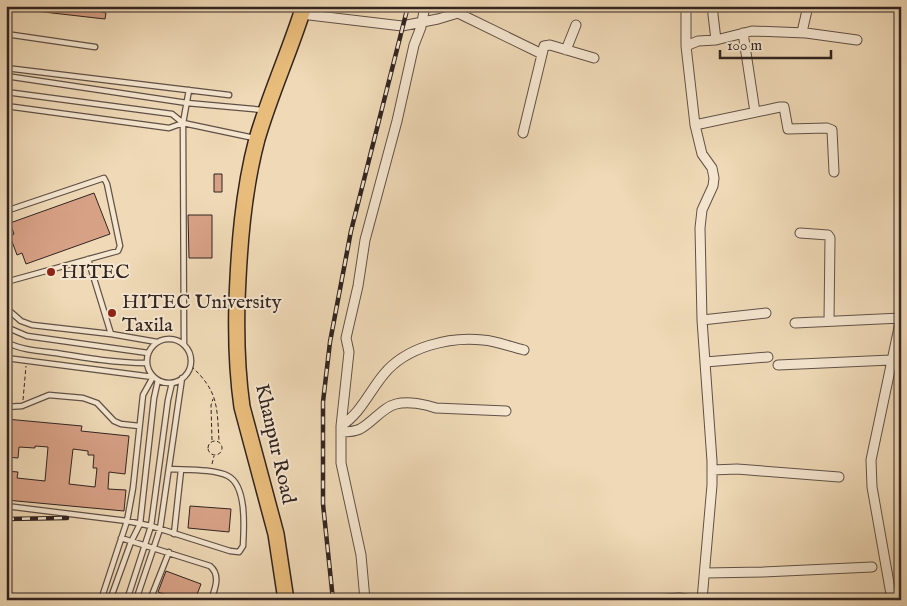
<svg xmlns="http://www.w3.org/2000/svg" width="907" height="606" viewBox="0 0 907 606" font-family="'IM FELL English',serif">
<rect width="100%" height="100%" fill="#efd9b6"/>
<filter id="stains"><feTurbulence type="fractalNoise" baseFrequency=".004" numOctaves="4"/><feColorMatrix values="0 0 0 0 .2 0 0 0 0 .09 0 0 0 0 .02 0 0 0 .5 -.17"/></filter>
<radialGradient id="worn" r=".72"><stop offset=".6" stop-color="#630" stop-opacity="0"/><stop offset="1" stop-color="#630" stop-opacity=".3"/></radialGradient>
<path fill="#d7a186" stroke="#312420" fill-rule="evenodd" d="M 26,6 L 102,6 L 101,12 L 106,13 L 105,19 L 26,10 Z
M 214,174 L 222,174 L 222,192 L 214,192 Z
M 94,193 L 110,234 L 26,264 L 22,253 L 17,255 L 10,236 L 14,234 L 10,223 Z
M 188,215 L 212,215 L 212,258 L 189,258 Z
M 6,419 L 82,426 L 81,431 L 129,436 L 125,474 L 109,472 L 108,489 L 126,490 L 124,511 L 6,500 L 6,471 L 18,472 L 17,478 L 45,481 L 48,447 L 35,446 L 35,448 L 19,447 L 18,458 L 6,457 ZM 73,449 L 88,451 L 88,455 L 94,455 L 93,468 L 97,468 L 95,487 L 69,484 Z
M 190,506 L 231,509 L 229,532 L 188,528 Z
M 166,571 L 201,584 L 195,600 L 173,600 L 174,598 L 158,592 Z"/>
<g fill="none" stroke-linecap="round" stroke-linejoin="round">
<defs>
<path id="lane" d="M 6,34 L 95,47
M 6,68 L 229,95
M 6,76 L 187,103 L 263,110
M 6,92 L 172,114 L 183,123 L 254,138
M 6,106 L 169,128 L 183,123
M 6,211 L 104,178 L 107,184 L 120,246 L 118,251 L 6,282
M 88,259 L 111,334
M 6,308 L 21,321 L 32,325 L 111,334 L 157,342
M 6,327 L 27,336 L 148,353
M147 361a22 22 0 1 1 44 0a22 22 0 1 1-44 0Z
M 6,342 C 21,350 39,351 56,353 C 86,358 116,363 146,363
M 184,344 L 183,123 L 189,90
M 6,358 L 153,377 L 143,395 L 133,488 L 127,521 L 101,600
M 6,407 L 22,406 L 49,395 L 83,398 L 97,403 L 114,421 L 121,424 L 139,426
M 6,506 L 127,521 L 151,526 L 230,551 L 239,552 L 243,546 C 244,528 247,486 228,476 C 214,469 187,470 170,469
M 174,534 L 181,470
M 121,538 L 210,566 C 221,575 215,589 211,600
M 110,600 L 131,542 L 140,524 L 154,398 L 158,380
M 127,600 L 151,526 L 168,400 L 172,383
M 136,600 L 160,529 L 182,378
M 150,600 L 169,552"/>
<path id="street" d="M 686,6 L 686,46 L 695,125 L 702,154 L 712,168 L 714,178 L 713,186 L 702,210 L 700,228 L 702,320 L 712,461 L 712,485 L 702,600
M 712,6 L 716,40
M 458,13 L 542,54
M 301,14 L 402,26 L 438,19 L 458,13 L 468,6
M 802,32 L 808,6
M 743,33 L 755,112
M 686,46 L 698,41 L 716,40 L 752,31 L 806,33 L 857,40
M 566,50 L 576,25
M 695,125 L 780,107 L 784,107 L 788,129 L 827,128 L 832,130 L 834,172
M 523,133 L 544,46 L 550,45 L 594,58
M 800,233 L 828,235 L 830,238 L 829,321
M 702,320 L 766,313
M 795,323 L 901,318
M 705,362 L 768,357
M 778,365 L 891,360
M 341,426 C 361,413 369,392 384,374 C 406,347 450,336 483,340 C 496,341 511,347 524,350
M 341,432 C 348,432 354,432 360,429 C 373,422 383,407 396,404 C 408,401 425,404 436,408 L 506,411
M 712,470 L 737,469 L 839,477
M 705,573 L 763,572 L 872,567
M 365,600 L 361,555 L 341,463 L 341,426 L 349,352 L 346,338 L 358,286 L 365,240 L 397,121 L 414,45 L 421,27 L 425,6
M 656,600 L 679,598 L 692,600
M 892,600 L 872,487 L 871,460 L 901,318"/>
<path id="highway" d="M 286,600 L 276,534 L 242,407 C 237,372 236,336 237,301 C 239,247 243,192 257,139 C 270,94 290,51 304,6"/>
</defs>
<use href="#lane" stroke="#605146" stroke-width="7"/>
<use href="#street" stroke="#605146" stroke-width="11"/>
<use href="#highway" stroke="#312420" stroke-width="18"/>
<path stroke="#312420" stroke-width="1" stroke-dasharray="4 2.5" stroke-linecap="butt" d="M 191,366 C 218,391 217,405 219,441
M 23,400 L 26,366
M 212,440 L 211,405 L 213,399
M208 448a7 7 0 1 1 14 0a7 7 0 1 1-14 0Z
M 212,464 L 214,456"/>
<use href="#lane" stroke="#f5e6d0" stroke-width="4.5"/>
<use href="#street" stroke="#f5e6d0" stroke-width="9"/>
<use href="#highway" stroke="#e8bc7b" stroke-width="15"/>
<defs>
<path id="rail" d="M 6,519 L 67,518
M 333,600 L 323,504 L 323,402 L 330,342 L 351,231 L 408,6"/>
</defs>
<use href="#rail" stroke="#312420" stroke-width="4.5"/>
<use href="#rail" stroke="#f5e6d0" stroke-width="2.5" stroke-dasharray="8" stroke-linecap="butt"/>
</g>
<g fill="#8f2418" stroke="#f5e6d0" stroke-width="2">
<circle cx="51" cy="272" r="5"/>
<circle cx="112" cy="313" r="5"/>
</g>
<g text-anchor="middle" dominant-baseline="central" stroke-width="4" stroke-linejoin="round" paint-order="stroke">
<g font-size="20" fill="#312420" stroke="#f5e6d0" text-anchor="start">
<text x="61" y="272">HITEC</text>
<text x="122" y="302">HITEC University<tspan x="122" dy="23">Taxila</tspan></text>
</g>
<g font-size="20" fill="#312420" stroke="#f5e6d0">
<text transform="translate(275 444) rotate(77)">Khanpur Road</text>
</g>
</g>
<rect width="907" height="606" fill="none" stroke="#efd9b6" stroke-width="25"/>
<rect x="8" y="8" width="892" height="591" fill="none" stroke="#312420" stroke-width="2.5"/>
<rect x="12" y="12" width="882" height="581" fill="none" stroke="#312420"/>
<path d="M720 50v8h111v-8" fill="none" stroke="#312420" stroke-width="2.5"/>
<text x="727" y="50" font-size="15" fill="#312420" stroke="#f5e6d0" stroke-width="4" paint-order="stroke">100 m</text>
<rect width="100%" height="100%" filter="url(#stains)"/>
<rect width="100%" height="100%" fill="url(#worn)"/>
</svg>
